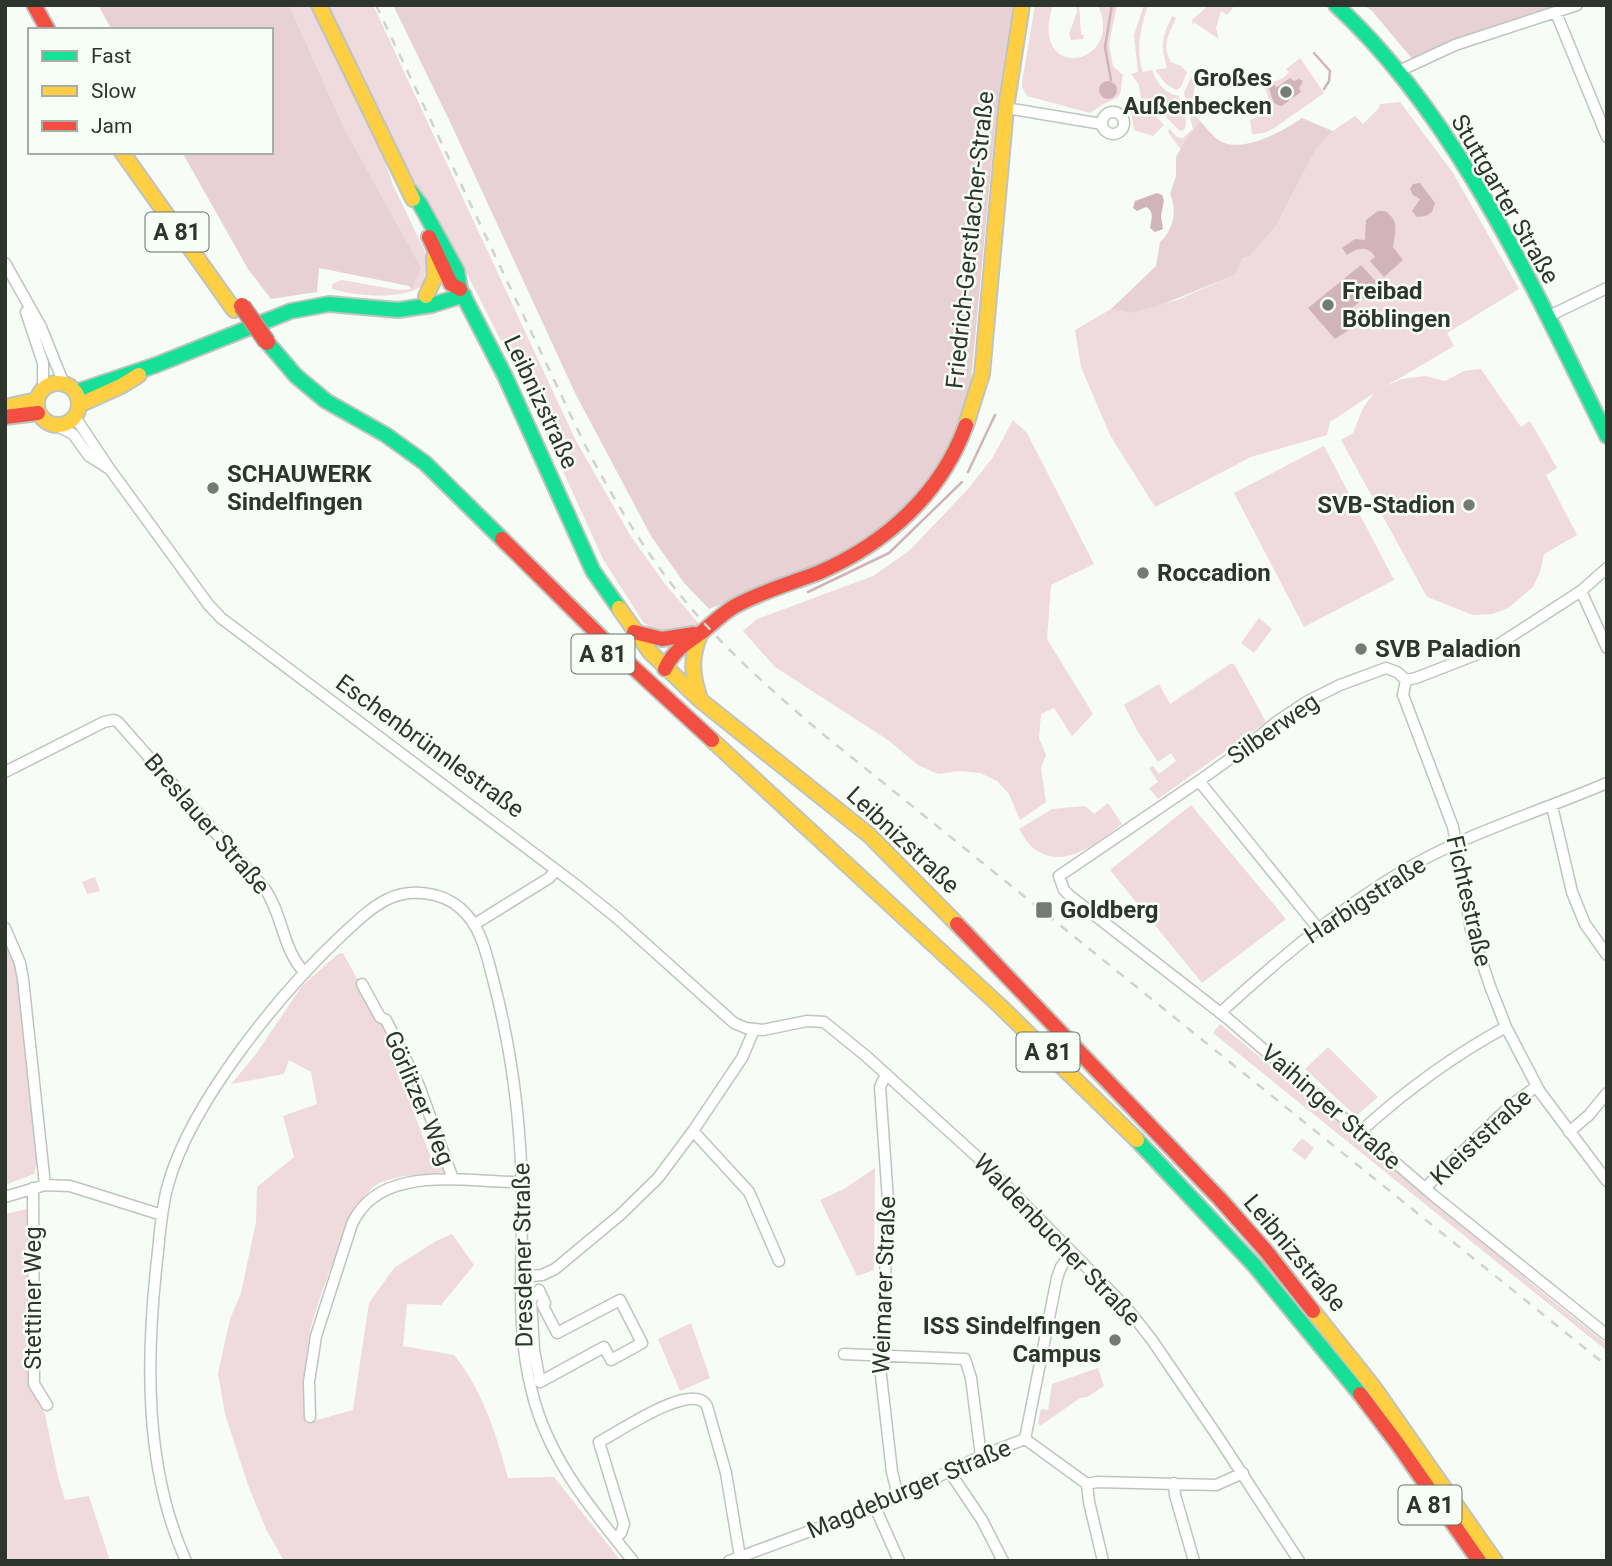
<svg xmlns="http://www.w3.org/2000/svg" width="1612" height="1566" viewBox="0 0 1612 1566" font-family="Roboto,sans-serif">
<rect width="100%" height="100%" fill="#f7fcf7"/>
<path fill="#efdade" d="M 289,5 L 311,5 L 382,153 L 393,185 L 429,260 L 423,285 C 403,301 356,296 332,289 L 332,284 L 342,280 L 398,290 L 412,289 L 346,132 Z
M 328,5 L 373,5 L 576,441 L 630,535 L 665,584 L 699,624 C 681,635 660,636 643,622 L 603,559 L 526,390 L 458,256 L 454,258 L 382,118 Z
M 1035,5 L 1053,5 C 1027,84 1126,67 1098,5 L 1117,5 L 1109,44 L 1113,66 L 1123,75 C 1119,95 1125,95 1106,103 C 1100,105 1096,110 1090,113 L 1027,96 L 1022,87 L 1022,82 Z
M 1076,5 L 1079,5 L 1081,34 L 1084,35 L 1083,39 L 1071,40 L 1069,34 L 1077,12 Z
M 1144,5 L 1148,5 C 1141,27 1135,49 1143,72 L 1152,70 C 1157,83 1165,94 1179,96 C 1182,106 1189,120 1184,130 L 1180,131 L 1159,110 L 1141,100 L 1139,85 L 1131,74 L 1138,72 L 1134,35 Z
M 1209,5 L 1232,5 L 1233,8 L 1227,15 L 1221,11 L 1216,28 L 1219,39 L 1195,23 L 1193,24 L 1192,20 Z
M 1172,16 L 1176,18 C 1169,34 1161,46 1171,62 L 1181,66 L 1187,72 L 1181,87 L 1176,90 L 1166,84 L 1155,70 L 1167,68 C 1160,44 1162,38 1172,16 Z
M 1300,58 L 1324,93 L 1273,129 L 1264,133 L 1252,134 L 1250,120 L 1262,115 C 1269,105 1271,97 1263,86 L 1268,86 L 1272,101 L 1290,101 L 1298,94 L 1294,82 L 1276,87 L 1271,83 L 1283,78 L 1289,72 L 1286,69 Z
M 1196,76 C 1194,93 1190,106 1200,121 L 1187,138 L 1181,150 L 1168,132 L 1169,128 L 1177,137 L 1183,138 L 1193,129 L 1184,93 L 1191,77 Z
M 1400,102 L 1453,173 L 1519,289 L 1447,333 L 1454,346 L 1386,386 L 1402,379 L 1425,376 L 1445,381 L 1464,371 L 1481,369 L 1521,427 L 1530,421 L 1557,468 L 1546,475 L 1577,535 L 1544,554 L 1540,572 L 1533,587 L 1508,608 L 1492,614 L 1473,615 L 1427,597 L 1341,440 L 1353,433 L 1363,408 L 1374,393 L 1330,422 L 1327,435 L 1251,457 L 1155,507 L 1110,435 L 1081,367 L 1075,330 L 1111,309 L 1130,313 L 1177,300 L 1235,275 L 1243,258 L 1249,255 L 1276,226 L 1316,149 L 1333,131 L 1355,116 L 1363,124 L 1379,108 L 1380,104 Z
M 1135,106 L 1152,112 L 1164,125 L 1153,136 L 1134,130 L 1131,110 Z
M 1013,420 L 1027,433 L 1094,564 L 1051,585 L 1047,639 L 1093,714 L 1072,736 L 1054,708 L 1041,714 L 1039,738 L 1046,755 L 1041,768 L 1046,802 L 1020,820 L 1009,794 L 997,781 L 980,773 L 959,771 L 938,774 L 918,765 L 888,740 L 775,667 L 743,631 L 757,619 L 873,576 L 910,550 L 968,489 L 993,457 Z
M 1324,446 L 1394,580 L 1304,627 L 1234,493 Z
M 1259,618 L 1272,629 L 1254,653 L 1241,643 Z
M 1230,664 L 1234,664 L 1266,722 L 1158,799 L 1149,788 L 1158,782 L 1149,768 L 1153,766 L 1159,774 L 1176,761 L 1171,753 L 1158,762 L 1138,732 L 1124,705 L 1159,684 L 1170,704 Z
M 1108,803 L 1122,824 C 1096,842 1064,873 1032,847 C 1027,843 1023,835 1019,829 L 1052,809 L 1085,806 L 1094,814 Z
M 1191,805 L 1286,919 L 1202,983 L 1110,870 Z
M 95,877 L 100,891 L 87,894 L 82,882 Z
M 5,945 L 17,969 L 37,1159 L 34,1174 L 5,1185 Z
M 343,953 L 382,1025 L 389,1030 L 404,1067 L 397,1070 L 408,1097 L 415,1095 L 419,1105 L 412,1108 L 435,1168 L 444,1166 L 446,1169 L 445,1172 C 423,1175 395,1174 376,1185 C 354,1198 313,1310 309,1337 C 304,1366 306,1394 306,1423 L 353,1410 L 369,1303 L 394,1268 L 436,1241 L 452,1234 L 474,1265 L 441,1305 L 407,1304 L 403,1346 L 454,1355 C 482,1389 497,1436 508,1478 L 554,1477 L 621,1561 L 284,1561 L 266,1529 L 248,1485 L 225,1414 L 218,1373 L 230,1319 L 241,1293 L 256,1222 L 257,1187 L 294,1157 L 283,1116 L 317,1104 L 311,1072 L 289,1060 L 284,1074 L 231,1084 L 256,1054 L 302,986 L 338,954 Z
M 1220,1024 L 1549,1298 L 1607,1344 L 1607,1351 L 1213,1033 Z
M 1328,1047 L 1378,1097 L 1356,1116 L 1305,1069 Z
M 1302,1138 L 1314,1148 L 1305,1160 L 1292,1150 Z
M 875,1168 L 874,1270 L 857,1276 L 820,1200 L 844,1189 Z
M 27,1209 L 29,1388 L 45,1414 L 58,1477 L 65,1500 L 89,1496 L 110,1561 L 5,1561 L 5,1214 Z
M 691,1323 L 710,1378 L 680,1391 L 658,1339 Z
M 1098,1368 L 1104,1386 L 1087,1397 L 1080,1398 L 1040,1426 L 1038,1423 L 1041,1409 L 1048,1410 L 1052,1384 Z"/>
<path fill="#e8d1d4" d="M 98,5 L 289,5 L 346,132 L 421,268 L 412,289 L 409,286 L 319,268 L 317,292 L 271,299 L 248,269 L 182,152 L 271,152 L 271,30 L 112,30 Z
M 393,5 L 1013,5 L 997,107 L 969,402 L 944,460 L 891,526 L 821,566 L 709,609 L 684,583 L 651,536 L 575,393 L 452,126 Z
M 1364,5 L 1559,5 L 1452,40 L 1414,61 L 1372,11 Z
M 1302,118 L 1333,131 L 1316,149 L 1276,226 L 1249,256 L 1243,258 L 1235,275 L 1158,306 L 1130,313 L 1111,309 L 1156,266 L 1160,242 C 1173,230 1178,210 1170,194 L 1176,176 L 1176,157 L 1187,138 L 1200,121 C 1206,127 1213,137 1220,141 C 1243,154 1283,131 1302,118 Z"/>
<path fill="#d1b3ba" d="M 1290,78 L 1294,81 L 1299,79 L 1303,81 L 1299,88 L 1301,92 L 1282,106 C 1270,105 1272,95 1268,86 L 1271,83 L 1277,87 Z
M1099 90a9 9 0 1 1 18 0a9 9 0 1 1-18 0Z
M 1420,183 L 1435,203 L 1432,212 L 1426,216 L 1417,217 L 1412,211 L 1420,199 L 1413,195 L 1410,189 L 1413,184 Z
M 1157,193 L 1162,195 L 1164,200 L 1161,216 L 1163,229 L 1155,232 L 1150,228 C 1151,220 1155,212 1146,207 L 1137,211 L 1133,208 L 1135,201 Z
M 1378,211 L 1385,211 C 1400,221 1395,232 1393,247 L 1403,260 L 1384,277 L 1370,261 L 1375,257 C 1368,245 1357,248 1347,255 L 1342,248 L 1355,239 L 1365,240 L 1366,220 Z
M 1361,265 L 1379,285 L 1344,315 L 1350,329 L 1335,339 L 1308,308 Z"/>
<g fill="none" stroke-linecap="round" stroke-linejoin="round">
<path stroke="#d1b3ba" stroke-width="2.5" d="M 1314,53 L 1330,71 L 1329,81 L 1324,89
M 1111,80 L 1105,47 L 1112,5
M 968,472 L 995,415
M 808,592 L 889,553 L 962,482"/>
<defs>
<path id="street" d="M 1556,13 L 1607,137
M 1399,71 L 1455,45 L 1577,5
M 1006,108 L 1102,124
M1102 123a11 11 0 1 1 22 0a11 11 0 1 1-22 0Z
M 5,263 L 41,327 L 64,384
M 26,312 L 43,363 L 43,389
M 1547,317 L 1607,288
M 75,417 L 109,468 L 208,604 L 221,618 L 576,885 L 617,918 L 734,1023 L 746,1028 L 763,1030 L 807,1021 L 824,1022 L 866,1056 L 984,1163 L 1126,1307 L 1152,1340 L 1220,1440 L 1299,1561
M 57,426 L 73,434 L 89,456 L 108,468
M 1581,591 L 1607,648
M 1406,680 L 1397,672 L 1386,668 L 1340,685 L 1308,701 L 1275,723 L 1245,748 L 1199,781 L 1059,876 L 1064,890 L 1070,896 L 1227,1018 L 1433,1195 L 1607,1335
M 1406,680 L 1403,695 L 1453,827 L 1471,930 L 1490,986 L 1506,1027 L 1540,1092 L 1607,1181
M 1406,680 L 1416,678 L 1493,648 L 1581,591 L 1607,568
M 5,772 L 104,722 L 114,720 L 118,722 L 265,889 C 283,915 282,949 305,973
M 1199,781 L 1317,927
M 1552,806 L 1572,892 L 1585,924 L 1607,955
M 475,924 L 549,878 L 556,870
M 5,928 L 20,963 L 23,979 L 45,1185
M 362,984 L 380,1017 L 386,1020 L 419,1086 L 453,1179
M 1220,1013 C 1278,960 1333,913 1401,872 C 1464,834 1539,812 1607,783
M 886,1074 L 880,1087 L 888,1200 L 882,1356 L 880,1367 L 892,1472 L 898,1496
M 693,1131 L 749,1192 L 779,1261
M 1360,1132 C 1404,1092 1454,1055 1506,1027
M 1569,1132 L 1589,1115 L 1607,1093
M 33,1188 L 34,1384 L 47,1405
M 1425,1188 L 1510,1106 L 1537,1086
M 5,1197 L 45,1185 L 70,1186 L 162,1215
M 522,1277 L 542,1275 L 555,1269 L 620,1215 L 658,1178 L 693,1131 L 742,1058 L 754,1030
M 539,1290 L 545,1303 L 542,1304 L 557,1333 L 620,1300 L 642,1343 L 611,1360 L 604,1347 L 540,1382 L 534,1350 L 531,1300 Z
M 844,1354 L 965,1359 L 971,1378 L 981,1456
M 310,1417 L 309,1382 L 316,1336 L 352,1224 C 380,1162 467,1183 522,1182
M 1025,1439 L 1087,1484 L 1097,1482 L 1216,1485 L 1243,1473
M 1025,1439 L 1057,1278 L 1061,1267 L 1072,1252
M 949,1471 L 982,1520 L 1003,1561
M 1174,1483 L 1175,1495 L 1194,1561
M 1087,1484 L 1089,1502 L 1103,1561
M 875,1507 L 899,1561
M 615,1538 L 621,1533 L 624,1524 L 599,1442 C 619,1432 693,1380 707,1406 L 726,1473 L 740,1557
M 186,1561 C 144,1468 146,1359 157,1260 C 160,1235 161,1209 168,1185 C 190,1104 279,994 341,936 C 355,923 371,907 388,899 C 410,888 442,892 460,908 C 482,926 487,957 494,983 C 512,1052 521,1124 522,1195 C 523,1260 515,1328 532,1392 C 548,1458 591,1509 633,1561
M 729,1561 L 875,1507 L 981,1456 L 1025,1439"/>
<path id="fast" d="M 1336,5 C 1458,117 1534,290 1607,436
M 410,191 L 420,204 L 457,271 L 460,289 L 505,376 L 593,571 L 619,608
M 267,342 L 296,376 L 326,401 L 386,435 L 425,463 L 502,539
M 76,392 L 156,365 L 291,311 L 329,304 L 398,310 L 432,305 L 464,295
M 1137,1140 L 1255,1266 L 1360,1394"/>
<path id="slow" d="M 319,5 L 413,199
M 122,152 L 234,310
M 426,296 L 435,277 L 434,258
M37 404a21 21 0 1 1 42 0a21 21 0 1 1-42 0Z
M 79,405 L 121,386 L 139,375
M 5,407 L 37,400
M 966,425 L 982,374 L 1006,108 L 1022,5
M 619,608 L 650,652 L 700,700 L 869,835 L 957,924
M 700,635 C 690,658 692,676 700,699
M 712,740 L 1000,1006 L 1137,1140
M 1313,1311 L 1372,1385 L 1495,1561"/>
<path id="jam" d="M 34,5 L 48,30
M 429,237 L 451,284 L 460,289
M 5,417 L 38,413
M 502,539 L 610,646 L 712,740
M 634,632 L 662,639 L 694,634
M 665,669 C 673,651 686,643 702,632 C 713,623 723,613 735,606 C 762,591 792,583 820,572 C 886,543 941,494 966,425
M 957,924 L 1220,1199 L 1266,1251 L 1313,1311
M 1360,1394 L 1397,1443 L 1479,1561"/>
</defs>
<use href="#street" stroke="#bec4be" stroke-width="13"/>
<use href="#fast" stroke="#bec4be" stroke-width="18"/>
<use href="#slow" stroke="#bec4be" stroke-width="18"/>
<use href="#jam" stroke="#bec4be" stroke-width="18"/>
<use href="#street" stroke="#fefffe" stroke-width="10"/>
<use href="#fast" stroke="#16e098" stroke-width="14"/>
<use href="#slow" stroke="#ffcf43" stroke-width="14"/>
<use href="#jam" stroke="#f24e42" stroke-width="14"/>
<path stroke="#d0d2d0" stroke-width="2.5" stroke-dasharray="9 9" stroke-linecap="butt" d="M 376,5 L 584,443 C 612,497 643,549 681,596 C 722,647 770,689 819,731 L 1607,1366"/>
<defs>
<path id="jam-bridge" d="M 242,306 L 267,342"/>
</defs>
<use href="#jam-bridge" stroke="#9fad9c" stroke-width="19" stroke-linecap="butt"/>
<use href="#jam-bridge" stroke="#f24e42" stroke-width="16"/>
</g>
<g fill="#747b73" stroke="#f6fef5" stroke-width="2.5">
<circle cx="1286" cy="92" r="7"/>
<circle cx="1328" cy="305" r="7"/>
<circle cx="213" cy="488" r="7"/>
<circle cx="1469" cy="505" r="7"/>
<circle cx="1143" cy="573" r="7"/>
<circle cx="1361" cy="649" r="7"/>
<rect x="1035" y="901" width="18" height="18" rx="3.5"/>
<circle cx="1115" cy="1340" r="7"/>
</g>
<g text-anchor="middle" dominant-baseline="central" stroke-width="5" stroke-linejoin="round" paint-order="stroke">
<g fill="#f6fef5" stroke="#697168" stroke-width="2">
<rect x="145.5" y="212.5" width="63" height="39" rx="5"/>
<rect x="571.5" y="634.5" width="63" height="39" rx="5"/>
<rect x="1016.5" y="1032.5" width="63" height="39" rx="5"/>
<rect x="1398.5" y="1485.5" width="63" height="39" rx="5"/>
</g>
<g font-size="23" font-weight="bold" fill="#2d352c">
<text x="177" y="232">A 81</text>
<text x="603" y="654">A 81</text>
<text x="1048" y="1052">A 81</text>
<text x="1430" y="1505">A 81</text>
</g>
<g font-size="24" font-weight="bold" fill="#2d352c" stroke="#f6fef5" text-anchor="start">
<text x="1272" y="78" text-anchor="end">Großes<tspan x="1272" dy="28">Außenbecken</tspan></text>
<text x="1342" y="291">Freibad<tspan x="1342" dy="28">Böblingen</tspan></text>
<text x="227" y="474">SCHAUWERK<tspan x="227" dy="28">Sindelfingen</tspan></text>
<text x="1455" y="505" text-anchor="end">SVB-Stadion</text>
<text x="1157" y="573">Roccadion</text>
<text x="1375" y="649">SVB Paladion</text>
<text x="1060" y="910">Goldberg</text>
<text x="1101" y="1326" text-anchor="end">ISS Sindelfingen<tspan x="1101" dy="28">Campus</tspan></text>
</g>
<g font-size="24" fill="#2d352c" stroke="#f6fef5">
<text transform="translate(1505 199) rotate(60)">Stuttgarter Straße</text>
<text transform="translate(970 240) rotate(-84)">Friedrich-Gerstlacher-Straße</text>
<text transform="translate(541 402) rotate(65)">Leibnizstraße</text>
<text transform="translate(1273 729) rotate(-35)">Silberweg</text>
<text transform="translate(430 746) rotate(36)">Eschenbrünnlestraße</text>
<text transform="translate(207 824) rotate(49)">Breslauer Straße</text>
<text transform="translate(903 840) rotate(43)">Leibnizstraße</text>
<text transform="translate(1365 900) rotate(-33)">Harbigstraße</text>
<text transform="translate(1469 901) rotate(77)">Fichtestraße</text>
<text transform="translate(419 1098) rotate(67)">Görlitzer Weg</text>
<text transform="translate(1331 1107) rotate(41)">Vaihinger Straße</text>
<text transform="translate(1481 1137) rotate(-43)">Kleiststraße</text>
<text transform="translate(1057 1240) rotate(46)">Waldenbucher Straße</text>
<text transform="translate(1295 1253) rotate(50)">Leibnizstraße</text>
<text transform="translate(523 1255) rotate(-91)">Dresdener Straße</text>
<text transform="translate(884 1285) rotate(-88)">Weimarer Straße</text>
<text transform="translate(33 1298) rotate(-90)">Stettiner Weg</text>
<text transform="translate(909 1489) rotate(-23)">Magdeburger Straße</text>
</g>
</g>
<rect width="1612" height="1566" fill="none" stroke="#2d352c" stroke-width="14"/>
<rect x="28" y="28" width="245" height="126" fill="#f6fef5" stroke="#a6aea5" stroke-width="2"/>
<rect x="42" y="51" width="35" height="10" fill="#16e098" stroke="#a6aea5" stroke-width="2"/>
<text x="91" y="63" font-size="21" fill="#2d352c">Fast</text>
<rect x="42" y="86" width="35" height="10" fill="#ffcf43" stroke="#a6aea5" stroke-width="2"/>
<text x="91" y="98" font-size="21" fill="#2d352c">Slow</text>
<rect x="42" y="121" width="35" height="10" fill="#f24e42" stroke="#a6aea5" stroke-width="2"/>
<text x="91" y="133" font-size="21" fill="#2d352c">Jam</text>
</svg>
